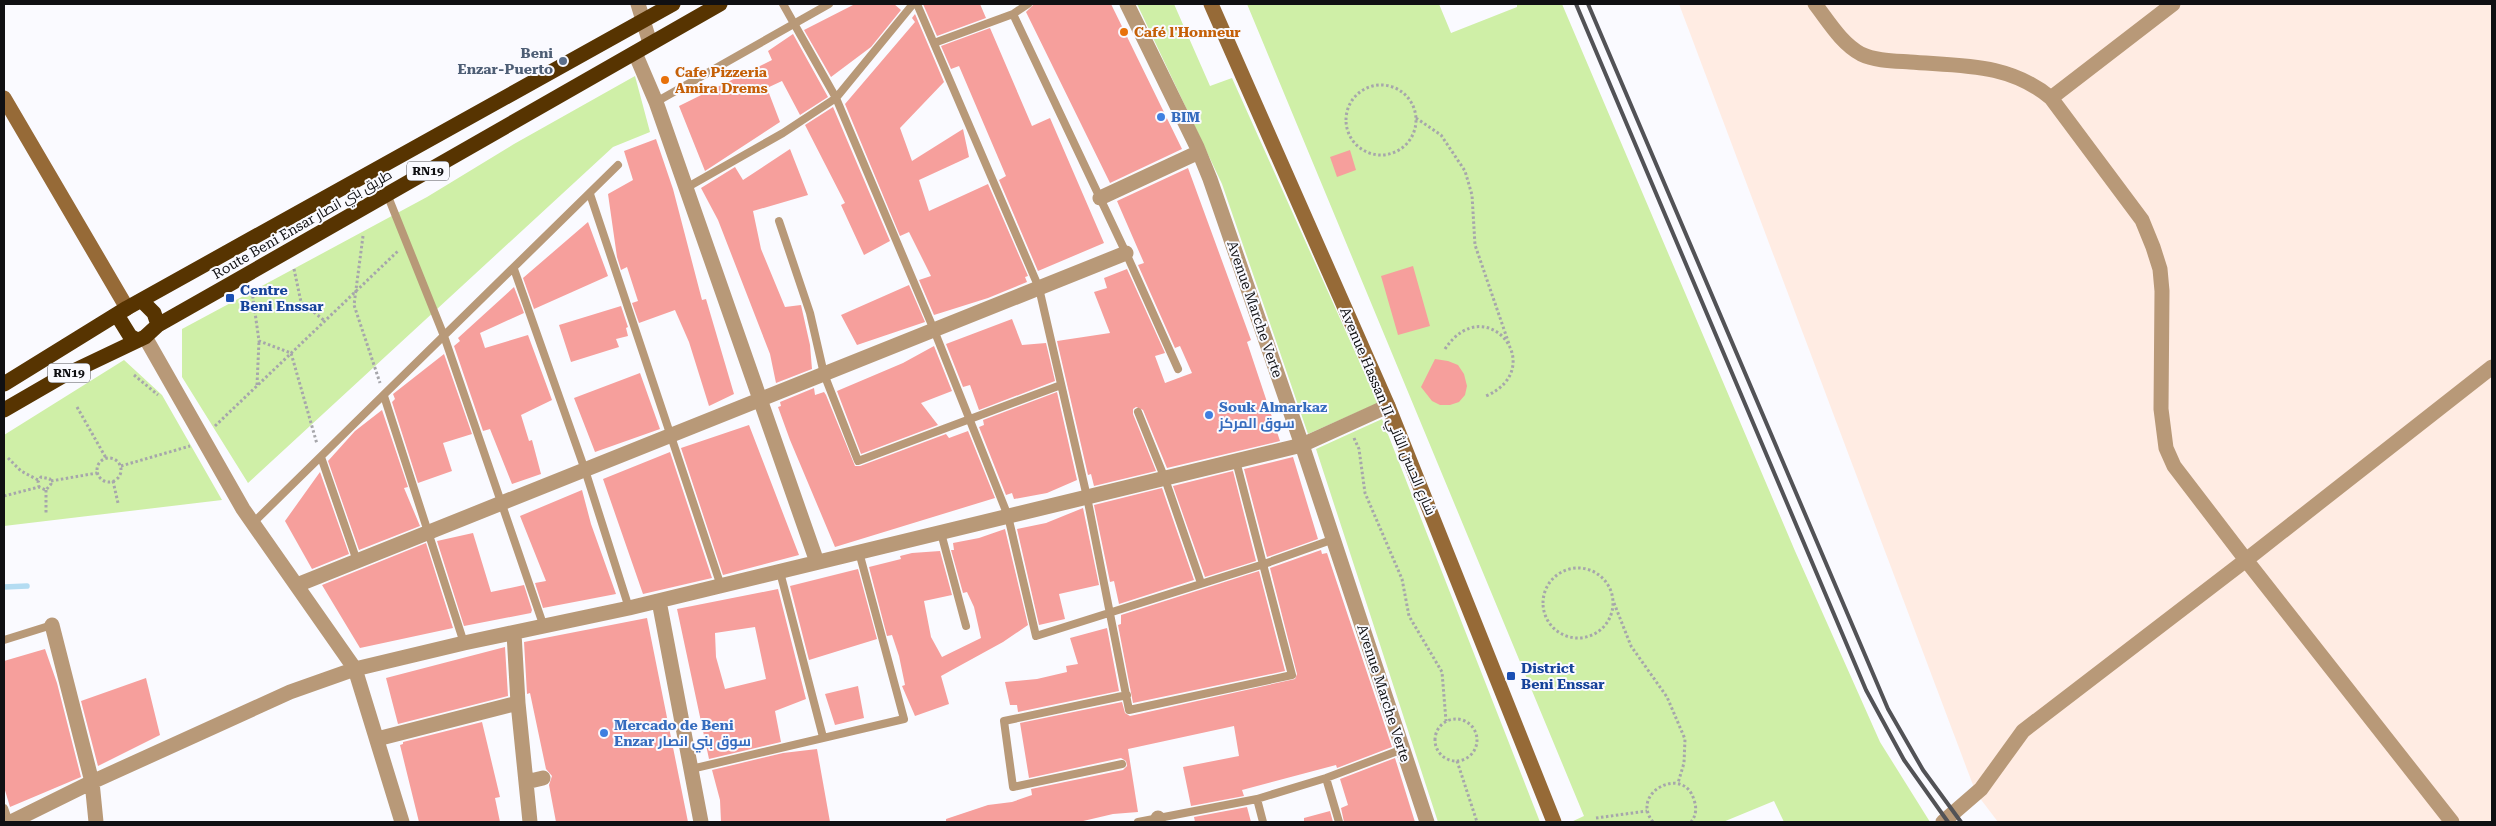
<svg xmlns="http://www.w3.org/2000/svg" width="2496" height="826" viewBox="0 0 2496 826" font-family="'Roboto Serif',Cairo,serif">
<rect width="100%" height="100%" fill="#fafaff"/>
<path fill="#ffece3" d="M 1679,4 L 2492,4 L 2492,822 L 1998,822 L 1976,793 Z"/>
<path fill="#cfefa7" d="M 1137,4 L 1174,4 L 1210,86 L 1232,78 L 1378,403 L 1308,434 L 1222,184 Z
M 1247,4 L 1439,4 L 1451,33 L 1517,7 L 1517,4 L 1562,4 L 1795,551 L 1880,742 L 1930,822 L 1784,822 L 1774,801 L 1723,822 L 1571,822 L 1584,816 Z
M 635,76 L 650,132 L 613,147 L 248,483 L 182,377 L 182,329 L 427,197 L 514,144 Z
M 124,360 L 162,395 L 222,500 L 4,526 L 4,435 Z
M 1382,419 L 1540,822 L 1438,822 L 1316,449 Z"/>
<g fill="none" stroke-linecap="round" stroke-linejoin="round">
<path stroke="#b4dcf2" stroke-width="5.5" d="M 4,587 L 27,586"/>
</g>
<path fill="#f69f9c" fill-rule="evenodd" d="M 855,4 L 894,4 L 901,10 L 871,47 L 831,77 L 804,30 Z
M 923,4 L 980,4 L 986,18 L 937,36 Z
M 1034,4 L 1111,4 L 1182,149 L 1110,183 L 1026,12 Z
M 915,14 L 944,82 L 900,128 L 912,161 L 963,129 L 969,157 L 919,180 L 929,211 L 988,184 L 1028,276 L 1025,277 L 1027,282 L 988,298 L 934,315 L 919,280 L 931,276 L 909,232 L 900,236 L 845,104 L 915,22 L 912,18 Z
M 990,28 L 1032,126 L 1050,118 L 1104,243 L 1038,271 L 999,180 L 1006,176 L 959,66 L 951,69 L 941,46 Z
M 793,34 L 828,97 L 800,115 L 782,81 L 767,88 L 780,122 L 705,171 L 679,106 L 772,60 L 768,51 Z
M 833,107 L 890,241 L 864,255 L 841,205 L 845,203 L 805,125 Z
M 656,139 L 673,189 L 702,300 L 706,299 L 734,394 L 709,406 L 689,342 L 675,310 L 639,323 L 632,303 L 638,301 L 627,267 L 621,270 L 617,257 L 608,194 L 633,180 L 624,151 Z
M 790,149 L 808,195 L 753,211 L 761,249 L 785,307 L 801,305 L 810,345 L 812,369 L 776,383 L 770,354 L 718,220 L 701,188 L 735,167 L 743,180 Z
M 1350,150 L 1356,170 L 1337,177 L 1330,157 Z
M 1188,168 L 1251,340 L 1247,342 L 1280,441 L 1167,468 L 1143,410 L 1136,407 L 1133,409 L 1133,414 L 1156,471 L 1094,486 L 1091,474 L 1088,475 L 1057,341 L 1110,333 L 1094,292 L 1107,288 L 1104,278 L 1127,269 L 1165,353 L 1155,356 L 1165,383 L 1192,373 L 1180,346 L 1175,348 L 1138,265 L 1144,263 L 1117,201 Z
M 588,222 L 608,276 L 534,309 L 523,278 Z
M 1413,266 L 1430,326 L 1398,335 L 1381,276 Z
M 909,285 L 925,322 L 857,345 L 841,315 Z
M 514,287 L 524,313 L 480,333 L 485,348 L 528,335 L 552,400 L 521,415 L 529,441 L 532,440 L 541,474 L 512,484 L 490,429 L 483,431 L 454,346 L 460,341 L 458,338 Z
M 621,306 L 628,327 L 626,328 L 628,336 L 616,339 L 619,347 L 571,362 L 559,325 Z
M 1012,319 L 1022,345 L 1046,343 L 1055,381 L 979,410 L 970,385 L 963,387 L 946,344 Z
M 934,346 L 952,391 L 921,403 L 938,425 L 861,454 L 837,391 L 903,363 Z
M 444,354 L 472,434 L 443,443 L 452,471 L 418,483 L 392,402 L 395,399 L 393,394 Z
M 1435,359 L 1448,361 L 1458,365 L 1464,374 L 1467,386 L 1465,395 L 1459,402 L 1450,405 L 1440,405 L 1432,401 L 1421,387 Z
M 640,373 L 660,429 L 595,452 L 574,398 Z
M 814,388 L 815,395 L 824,392 L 826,395 L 855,466 L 860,466 L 946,434 L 949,438 L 968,431 L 995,498 L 835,547 L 790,440 L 778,407 L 781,406 L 780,402 Z
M 1057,392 L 1077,480 L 1047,493 L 1014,499 L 1012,493 L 1006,495 L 979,427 L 984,425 L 983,420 Z
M 382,410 L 408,487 L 404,488 L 420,526 L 359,550 L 328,461 L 355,431 Z
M 749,425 L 799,555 L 723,575 L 681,448 Z
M 670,452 L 712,578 L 643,594 L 603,479 Z
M 1293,457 L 1318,539 L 1267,557 L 1244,469 Z
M 1233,471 L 1256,561 L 1205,577 L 1173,486 Z
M 320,472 L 349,554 L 312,569 L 285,521 Z
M 1162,488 L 1194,580 L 1119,604 L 1114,581 L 1110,582 L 1094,505 Z
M 582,490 L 591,524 L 616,594 L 543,608 L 535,583 L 546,581 L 520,516 Z
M 1083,508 L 1099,585 L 1059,594 L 1065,619 L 1039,625 L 1017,529 L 1046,523 Z
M 1005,529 L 1028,625 L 1003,642 L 941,676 L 949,704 L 915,716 L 902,686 L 905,685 L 899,656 L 892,635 L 887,636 L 869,567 L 901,559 L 900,556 L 912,553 L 940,551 L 952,595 L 924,601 L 931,637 L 942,657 L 981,638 L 974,607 L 967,592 L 963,593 L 951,550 L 954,550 L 953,543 L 979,538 Z
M 473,533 L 491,592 L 524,585 L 532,610 L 531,613 L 464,626 L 437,541 Z
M 426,543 L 453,628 L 360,648 L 322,585 Z
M 1321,550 L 1322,554 L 1327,553 L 1392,747 L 1337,768 L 1336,765 L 1242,790 L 1244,796 L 1191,806 L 1183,767 L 1239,756 L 1234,726 L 1128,749 L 1138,812 L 1113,814 L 1079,822 L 946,822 L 946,819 L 988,805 L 1012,802 L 1032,795 L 1031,789 L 1123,770 L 1127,766 L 1126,761 L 1121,758 L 1029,778 L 1020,723 L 1122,702 L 1125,713 L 1130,716 L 1295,679 L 1297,674 L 1270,568 Z
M 858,569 L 877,639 L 809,660 L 790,586 Z
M 1259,571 L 1285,671 L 1133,703 L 1118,625 L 1121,624 L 1121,615 Z
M 778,589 L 806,699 L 775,711 L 781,742 L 709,759 L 677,609 ZM 755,627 L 766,679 L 725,689 L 716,657 L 715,633 Z
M 647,618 L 688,822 L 556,822 L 549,785 L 552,776 L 546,769 L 530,693 L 527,694 L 524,642 Z
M 1107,628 L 1119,691 L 1018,712 L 1017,705 L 1010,705 L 1005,682 L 1037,679 L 1067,672 L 1066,666 L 1078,664 L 1070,638 Z
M 505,647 L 508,696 L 398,724 L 386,678 Z
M 45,649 L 57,683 L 81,777 L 10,807 L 4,787 L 4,661 Z
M 146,678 L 160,735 L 98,766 L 81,701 Z
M 858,686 L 864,718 L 835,725 L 825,694 Z
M 482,722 L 500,797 L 495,798 L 500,822 L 419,822 L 400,745 L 403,744 L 403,742 Z
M 817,749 L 830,822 L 721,822 L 720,800 L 712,770 L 783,753 Z
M 1395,758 L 1415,822 L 1344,822 L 1341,808 L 1348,805 L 1340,779 Z
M 1247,807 L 1251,822 L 1195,822 L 1194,817 Z
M 1330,811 L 1333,822 L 1304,822 L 1304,818 Z"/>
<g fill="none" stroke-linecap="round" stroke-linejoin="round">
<path stroke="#a6a6ab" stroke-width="3" stroke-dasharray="2.5 2.5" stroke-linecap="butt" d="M1346 120a35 35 0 1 1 70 0a35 35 0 1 1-70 0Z
M 1416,118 L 1441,135 L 1465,171 L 1472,195 L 1475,245 L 1509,344
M 363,236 L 354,305 L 380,383
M 294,269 L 301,302 L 325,321
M 252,291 L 259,341 L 291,353 L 317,444
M 1445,349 C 1486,288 1550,368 1486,396
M 134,375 L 158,395
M 257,385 L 259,341
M 77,407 L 106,458
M 215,426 L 398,251
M 1354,438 L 1359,449 L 1365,493 L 1402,579 L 1409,616 L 1442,672 L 1446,721
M97 470a12 12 0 1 1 24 0a12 12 0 1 1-24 0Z
M 8,458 L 21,471 L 38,480
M 121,466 L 190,446
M 51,481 L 97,473
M 113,481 L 118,503
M 46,490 L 46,513
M 4,496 L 39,487 L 46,490 L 51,484 L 50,479 L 41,477 L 38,482 L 39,487
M1543 603a35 35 0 1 1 70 0a35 35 0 1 1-70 0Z
M 1614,603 L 1631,646 L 1667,697 L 1685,739 L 1684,763 L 1678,783
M1435 740a21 21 0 1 1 42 0a21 21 0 1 1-42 0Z
M 1457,761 L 1477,822
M 1596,818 L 1647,811
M 1653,822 C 1629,793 1684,764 1694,800 C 1697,808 1696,816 1691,822"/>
<path stroke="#b89978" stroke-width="8" d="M 783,4 L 836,98 L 934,330 L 1008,516 L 1036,636 L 1264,564 L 1334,539
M 917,4 L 1039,288 L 1087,497 L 1129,710 L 1292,675 L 1236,461
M 1013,14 L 1126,253 L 1178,369
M 934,43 L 1013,14 L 1028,4
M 656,102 L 829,4
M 686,188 L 783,133 L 836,98 L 913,4
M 387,194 L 444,336 L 544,627
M 590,194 L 721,586
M 779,221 L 810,313 L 824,374 L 858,461 L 1061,385
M 514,269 L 585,470 L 629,608
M 384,396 L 464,643
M 1138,412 L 1165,479 L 1201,583
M 321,457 L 357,561
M 253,523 L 618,165
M 941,533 L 966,626
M 780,572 L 823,737
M 4,640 L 52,625
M 1122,764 L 1013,787 L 1004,721 L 1127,695
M 691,769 L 904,719 L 859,552
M 1326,778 L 1339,822
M 1257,799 L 1263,822
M 4,808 L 9,822
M 1138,822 L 1257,799 L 1326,778 L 1403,749"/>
<path stroke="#b89978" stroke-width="15" d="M 638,4 L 650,43
M 1127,4 L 1197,147 L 1210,179 L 1302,445 L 1427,822
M 1815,4 C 1829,22 1841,43 1861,54 C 1875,61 1895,61 1910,62 C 1962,66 2009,63 2051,98 L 2142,220 L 2153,247 L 2160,269 L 2162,291 L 2161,409 L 2166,448 L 2174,466 L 2246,560 L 2023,731 L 1981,789 L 1943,822
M 635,53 L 656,102 L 817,562
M 2051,98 L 2173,4
M 1100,198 L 1199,152
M 145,337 L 243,509 L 355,669 L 402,822
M 297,585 L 1126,253
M 659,601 L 701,822
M 52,625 L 92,782 L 96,822
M 514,633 L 518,703 L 530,822
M 377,739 L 518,703
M 526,782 L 543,778
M 1158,818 L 1158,822
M 11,822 L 92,782 L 290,692 L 355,669 L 464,643 L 629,608 L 1302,445 L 1388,406
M 2452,822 L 2246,560 L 2492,367"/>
<path stroke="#966a37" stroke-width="15" d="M 1211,4 L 1388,406 L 1554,822
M 4,98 L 127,308"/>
<path stroke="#573401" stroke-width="15" d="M 142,301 L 154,313 L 158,325
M 117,315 L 130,336 L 137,340
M 4,384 L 127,308 L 673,4
M 4,410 L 61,377 L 145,337 L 158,325 L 225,287 L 720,4"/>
<path stroke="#525256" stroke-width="4" d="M 1576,4 L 1866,690 L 1904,760 L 1948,822
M 1588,4 L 1888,709 L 1923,770 L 1961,822"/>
</g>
<g fill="#e8710a" stroke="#fafaff" stroke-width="2">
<circle cx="1124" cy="32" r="5"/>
<circle cx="665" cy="80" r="5"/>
</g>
<circle fill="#5c6f8a" stroke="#fafaff" stroke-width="2" cx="563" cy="61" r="5"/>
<g fill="#3f7fe0" stroke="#fafaff" stroke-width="2">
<circle cx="1161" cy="117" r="5"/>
<circle cx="1209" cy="415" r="5"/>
<circle cx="604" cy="733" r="5"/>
</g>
<g fill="#1a4fb4" stroke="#fafaff" stroke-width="2">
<rect x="225" y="293" width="10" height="10" rx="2.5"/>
<rect x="1506" y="671" width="10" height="10" rx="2.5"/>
</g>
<g text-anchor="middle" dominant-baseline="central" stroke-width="4" stroke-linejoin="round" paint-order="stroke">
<g fill="#fafaff" stroke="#56565a" stroke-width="1">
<rect x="407" y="161.5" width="42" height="19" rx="4"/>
<rect x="48" y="363.5" width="42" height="19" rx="4"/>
</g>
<g font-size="12" font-weight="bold" fill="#101013">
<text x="428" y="171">RN19</text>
<text x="69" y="373">RN19</text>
</g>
<g font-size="14" font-weight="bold" fill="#c56008" stroke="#fafaff" text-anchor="start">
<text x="1134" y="32">Café l'Honneur</text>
<text x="675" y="72">Cafe Pizzeria<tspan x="675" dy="16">Amira Drems</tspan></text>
</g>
<g font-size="14" font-weight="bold" fill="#4e5e75" stroke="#fafaff" text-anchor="end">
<text x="553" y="53">Beni<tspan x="553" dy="16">Enzar-Puerto</tspan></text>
</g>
<g font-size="14" font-weight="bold" fill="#366cbe" stroke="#fafaff" text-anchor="start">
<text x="1171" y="117">BIM</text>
<text x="1219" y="407">Souk Almarkaz<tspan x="1219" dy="16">سوق المركز</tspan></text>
<text x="614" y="725">Mercado de Beni<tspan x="614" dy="16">Enzar سوق بني انصار</tspan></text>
</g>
<g font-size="14" fill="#101013" stroke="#fafaff">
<text transform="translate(302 224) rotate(-30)">Route Beni Ensar طريق بني انصار</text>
<text transform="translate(1255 309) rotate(71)">Avenue Marche Verte</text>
<text transform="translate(1388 411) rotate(67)">Avenue Hassan II شارع الحسن الثاني</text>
<text transform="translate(1384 693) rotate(72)">Avenue Marche Verte</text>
</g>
<g font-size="14" font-weight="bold" fill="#164399" stroke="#fafaff" text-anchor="start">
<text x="240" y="290">Centre<tspan x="240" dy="16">Beni Enssar</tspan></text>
<text x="1521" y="668">District<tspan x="1521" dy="16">Beni Enssar</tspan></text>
</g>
</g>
<rect width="2496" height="826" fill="none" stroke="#101013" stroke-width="10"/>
</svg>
